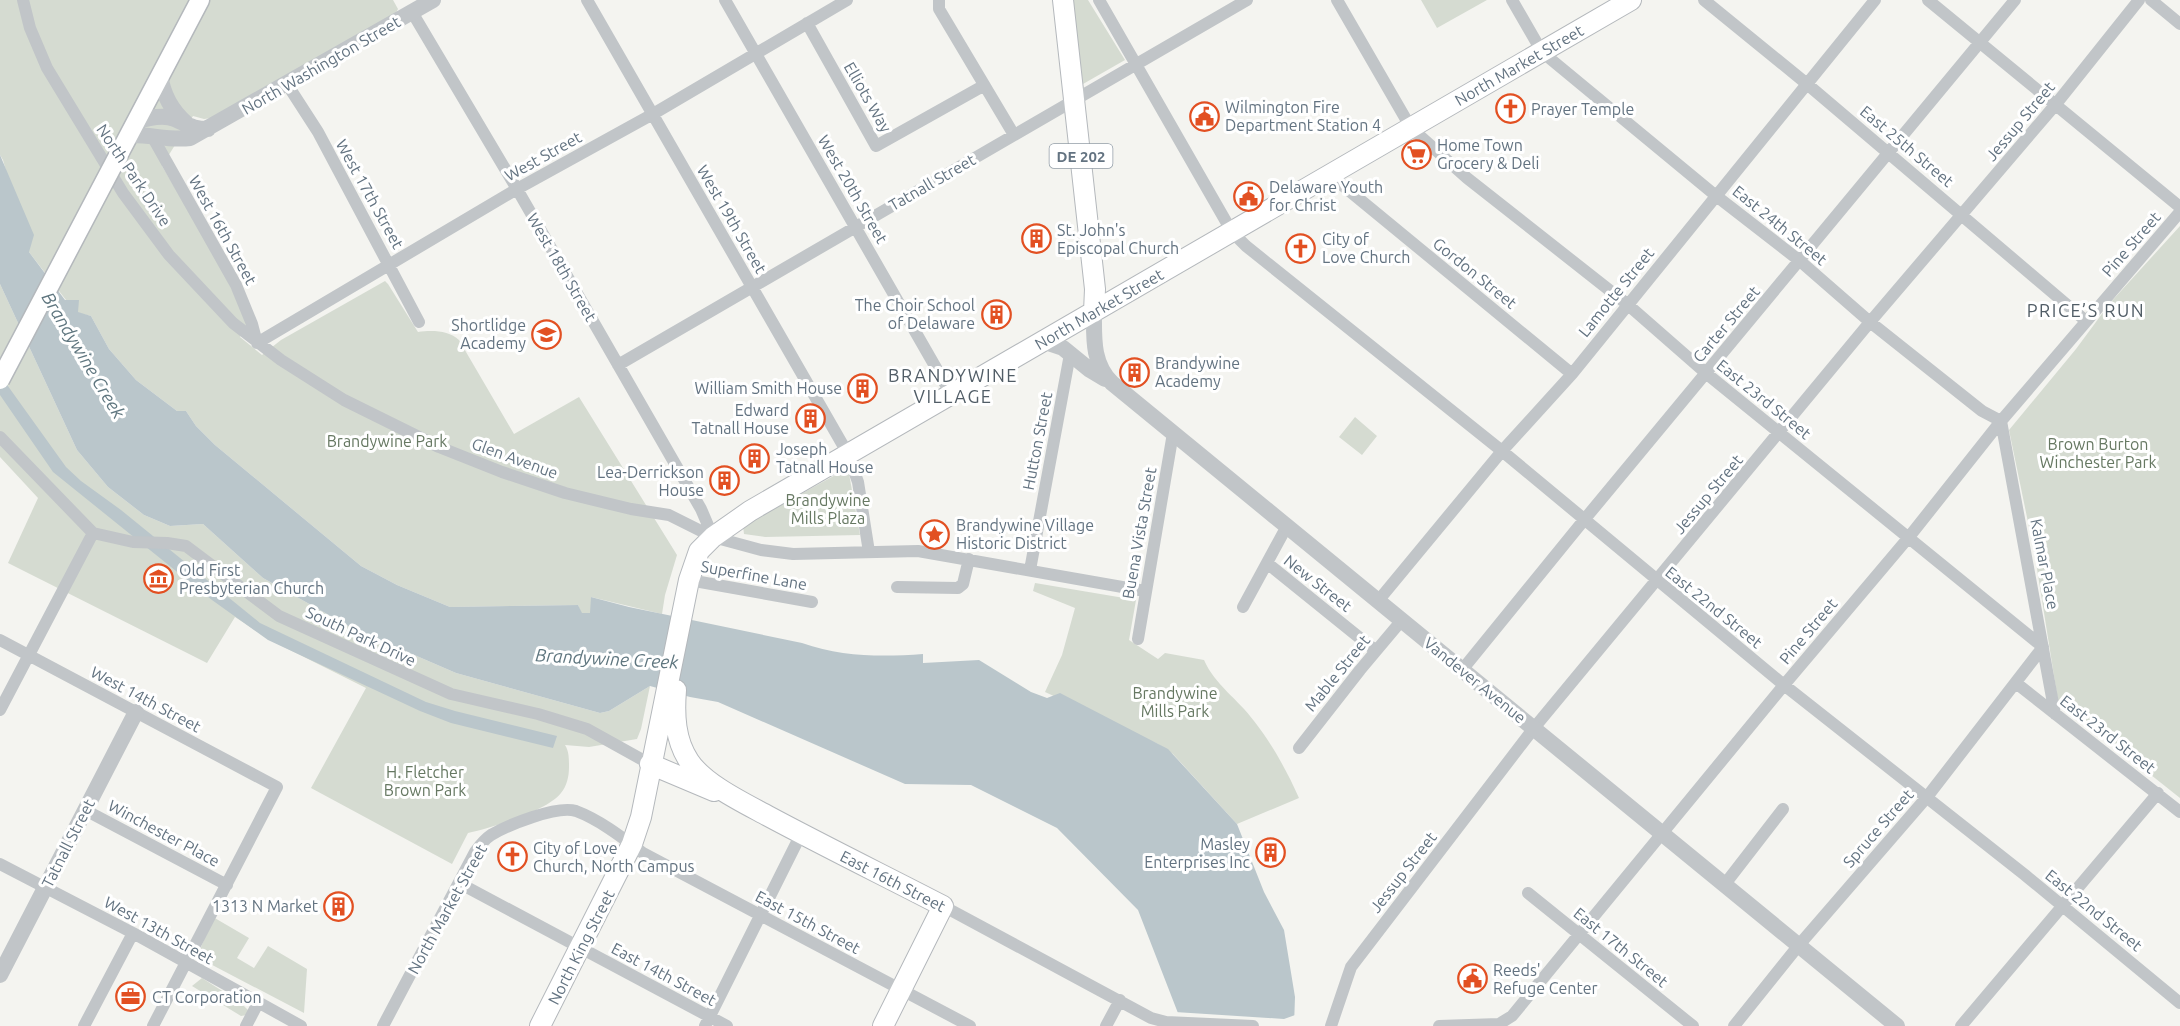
<svg xmlns="http://www.w3.org/2000/svg" width="2180" height="1026" viewBox="0 0 2180 1026" font-family="Ubuntu,sans-serif">
<rect width="100%" height="100%" fill="#f4f4f0"/>
<path fill="#d5dbd1" d="M 0,0 L 393,0 L 398,9 L 396,13 L 212,118 L 204,119 L 193,116 L 162,166 C 192,217 225,268 247,324 L 240,337 L 262,355 L 281,340 L 385,281 L 388,284 L 418,332 C 431,330 449,330 459,340 L 514,434 L 579,397 L 677,555 L 665,595 L 662,614 L 591,597 L 591,613 L 581,613 L 578,605 L 450,607 L 397,585 L 361,566 L 215,445 L 196,426 L 186,411 L 177,411 L 136,380 L 109,349 L 91,316 L 78,313 L 66,300 L 29,252 L 3,160 L 0,155 Z
M 1073,0 L 1088,0 L 1125,60 L 1083,84 Z
M 1421,0 L 1487,0 L 1437,28 Z
M 2180,226 L 2180,798 L 2058,701 L 2035,556 L 2009,430 L 2076,349 L 2110,303 Z
M 0,284 L 77,450 L 108,487 L 144,515 L 170,526 L 203,524 L 263,578 L 352,628 L 456,673 L 600,713 L 609,711 L 650,686 L 641,729 L 637,739 L 589,747 L 565,745 C 569,751 569,759 569,767 C 569,776 567,786 561,793 C 547,811 491,828 468,833 L 452,864 L 311,788 L 366,688 L 270,640 L 235,617 L 207,663 L 8,563 L 38,498 L 0,457 Z
M 1355,417 L 1377,436 L 1362,455 L 1339,437 Z
M 848,468 L 860,535 L 765,537 L 744,534 L 743,526 Z
M 1035,583 L 1136,600 L 1129,640 L 1158,659 L 1165,653 L 1204,660 C 1215,685 1238,699 1254,721 C 1272,744 1287,771 1299,798 L 1237,824 L 1173,754 L 1158,744 L 1045,692 L 1062,655 L 1075,608 L 1033,591 Z
M 213,917 L 249,938 L 237,958 L 254,968 L 268,946 L 307,969 L 304,1013 L 197,957 Z
M 202,978 L 241,1003 L 248,1010 L 247,1015 L 241,1016 L 192,986 Z"/>
<path fill="#bac6cb" d="M 0,155 L 34,235 L 29,252 L 65,300 L 79,300 L 78,312 L 91,316 L 109,349 L 136,380 L 177,411 L 186,411 L 196,426 L 215,445 L 361,566 L 397,585 L 450,607 L 578,605 L 582,613 L 590,613 L 591,597 L 629,607 L 802,643 C 842,657 882,657 923,654 L 923,663 L 979,660 L 1031,692 L 1047,698 L 1060,693 L 1168,749 L 1237,824 L 1264,892 L 1284,930 L 1295,997 L 1294,1026 L 1183,1026 L 1138,910 L 1057,828 L 971,785 L 905,784 L 718,702 L 690,697 L 650,686 L 609,711 L 600,713 L 456,673 L 352,628 L 263,578 L 203,524 L 170,526 L 144,515 L 108,487 L 77,450 L 0,284 Z
M 0,375 L 66,467 L 81,481 L 121,510 L 260,623 L 426,702 L 455,711 L 557,736 L 553,748 L 451,723 L 420,711 L 268,640 L 212,600 L 53,472 L 0,395 Z"/>
<path fill="#f4f4f0" d="M 1175,1012 L 1284,1019 L 1298,1014 L 1297,1026 L 1180,1026 Z"/>
<g fill="none" stroke-linecap="round" stroke-linejoin="round">
<defs>
<path id="secondary" d="M 120,152 L 200,0"/>
<path id="primary" d="M 1063,0 L 1095,289 L 1094,312
M 676,690 C 674,715 675,740 689,761 C 704,784 744,803 768,816 C 826,847 885,876 943,906 L 883,1026
M 650,764 L 714,791
M 540,1026 L 632,844 L 641,817 L 689,580 L 699,551 L 713,537 L 750,511 L 1631,0"/>
</defs>
<use href="#secondary" stroke="#b4b8bc" stroke-width="21"/>
<use href="#primary" stroke="#b4b8bc" stroke-width="22"/>
<path stroke="#c1c5c8" stroke-width="12" d="M 23,0 L 30,28 L 47,68 L 123,193 L 169,255 L 233,323 L 281,360 L 344,400 L 439,447 L 502,472 L 565,493 L 631,509 L 669,515 L 713,537 L 761,550 L 793,554 L 918,551 L 1145,591
M 587,0 L 848,454 L 858,482 L 869,552
M 725,0 L 951,394
M 939,0 L 939,9 L 1014,135
M 1099,0 L 1232,232 L 1246,246 L 1502,451 L 1784,685 L 2025,875 L 2180,1003
M 1337,0 L 1411,128 L 1467,178 L 1627,304 L 1707,374 L 2043,647
M 1512,0 L 1542,52 L 1715,195 L 1800,261 L 1870,322 L 1982,411 L 2001,421 L 2055,714
M 1704,0 L 1807,84 L 2086,321
M 1928,0 L 2180,207
M 2151,0 L 2180,24
M 412,12 L 517,189 L 701,509 L 713,537
M 807,23 L 876,146 L 983,86
M 287,84 L 318,132 L 419,322
M 152,136 L 236,285 L 252,324 L 257,343
M 1330,175 L 1572,374
M 257,343 L 517,189 L 653,114 L 847,0
M 618,365 L 1247,0
M 0,437 L 93,533 L 133,542 L 167,543 L 186,546 L 279,616 L 451,694 L 538,714 L 587,729 L 650,764
M 1267,563 L 1376,651
M 1030,570 L 1070,354
M 689,580 L 812,602
M 897,587 L 958,588 L 963,584 L 969,559
M 1378,601 L 1502,451 L 1572,374 L 1875,0
M 1243,607 L 1287,526
M 1138,639 L 1173,433
M 0,640 L 277,787 L 153,1026
M 1462,670 L 1584,520 L 2015,0
M 2016,683 L 2180,812
M 0,710 L 93,533
M 1299,748 L 1360,670 L 1402,620
M 85,810 L 227,885
M 0,864 L 133,933 L 301,1026
M 459,883 L 727,1026
M 1725,884 L 1783,809
M 1528,893 L 1693,1026
M 943,906 L 1151,1018 L 1166,1022 L 1253,1026
M 84,1026 L 133,933
M 246,1026 L 258,1003
M 383,1026 L 475,852 C 480,845 485,839 491,835 C 508,825 557,805 576,811 C 600,820 623,838 643,853 L 970,1026
M 705,1026 L 801,834
M 1106,1026 L 1120,1000
M 1331,1026 L 1351,967 L 1534,728 L 1870,322 L 2056,104 L 2139,0
M 1439,1026 L 1499,1024 L 1512,1016 L 1784,685 L 1909,537 L 2001,421 L 2180,212
M 1734,1026 L 1799,945 L 1927,797 L 2043,647
M 1961,1026 L 2158,793"/>
<path stroke="#c1c5c8" stroke-width="16" d="M 160,75 C 163,95 171,110 186,123
M 135,122 C 147,118 163,114 175,119 C 189,125 192,129 208,129
M 129,135 C 150,134 169,141 190,138 L 433,0
M 1094,312 C 1094,338 1092,363 1112,383 L 1897,1026
M 1042,341 L 1063,348 L 1090,370 L 1105,379
M 0,975 L 136,712"/>
<use href="#secondary" stroke="#fff" stroke-width="18"/>
<use href="#primary" stroke="#fff" stroke-width="20"/>
<defs>
<path id="secondary-bridge" d="M 0,380 L 120,152"/>
</defs>
<use href="#secondary-bridge" stroke="#b4b8bc" stroke-width="21" stroke-linecap="butt"/>
<use href="#secondary-bridge" stroke="#fff" stroke-width="18"/>
</g>
<defs>
<symbol id="church-ring" viewBox="-11 -11 22 22"><circle r="9.5" fill="#fff" stroke="#e25022" stroke-width="1.5"/><path d="M-1.2-6h2.4v3.5h3.3v2.4h-3.3V6h-2.4V-.1h-3.3v-2.4h3.3Z" fill="#e25022"/></symbol>
<symbol id="civic-ring" viewBox="-11 -11 22 22"><circle r="9.5" fill="#fff" stroke="#e25022" stroke-width="1.5"/><path d="M-.6-6.5H3V-4.5H.6V-3L4-1V1h2V6H-6V1h2V-1L-.6-3ZM-1.2 2.5V6h2.4V2.5Z" fill="#e25022"/></symbol>
<symbol id="supermarket-ring" viewBox="-11 -11 22 22"><circle r="9.5" fill="#fff" stroke="#e25022" stroke-width="1.5"/><path d="M-6-5.5h2.5l.6 2H6L4.5 2H-2.5L-4.4-4H-6ZM-1.5 3.2a1.3 1.3 0 1 0 .1 0ZM3 3.2a1.3 1.3 0 1 0 .1 0Z" fill="#e25022"/></symbol>
<symbol id="building-ring" viewBox="-11 -11 22 22"><circle r="9.5" fill="#fff" stroke="#e25022" stroke-width="1.5"/><path d="M-4-6H4V6H1V3H-1V6H-4ZM-2.5-4.3h1.7v1.8h-1.7ZM.8-4.3h1.7v1.8H.8ZM-2.5-1h1.7V.8h-1.7ZM.8-1h1.7V.8H.8Z" fill="#e25022"/></symbol>
<symbol id="school-ring" viewBox="-11 -11 22 22"><circle r="9.5" fill="#fff" stroke="#e25022" stroke-width="1.5"/><path d="M0-5L7-2L0 1L-7-2ZM-4 1L0 2.5L4 1V4Q0 6-4 4Z" fill="#e25022"/></symbol>
<symbol id="sight-ring" viewBox="-11 -11 22 22"><circle r="9.5" fill="#fff" stroke="#e25022" stroke-width="1.5"/><path d="M0-6L1.8-2.2L6-1.7L2.9 1.2L3.7 5.4L0 3.3L-3.7 5.4L-2.9 1.2L-6-1.7L-1.8-2.2Z" fill="#e25022"/></symbol>
<symbol id="museum-ring" viewBox="-11 -11 22 22"><circle r="9.5" fill="#fff" stroke="#e25022" stroke-width="1.5"/><path d="M0-6L6-3V-2H-6V-3ZM-5-1h2V3h-2ZM-1-1h2V3h-2ZM3-1h2V3H3ZM-6 4H6V6H-6Z" fill="#e25022"/></symbol>
<symbol id="office-ring" viewBox="-11 -11 22 22"><circle r="9.5" fill="#fff" stroke="#e25022" stroke-width="1.5"/><path d="M-6-3h4V-5.5h4V-3h4V5H-6ZM-1-4.5V-3h2v-1.5ZM-6 0V1H6V0Z" fill="#e25022"/></symbol>
</defs>
<g fill-rule="evenodd">
<use href="#church-ring" x="1494" y="92" width="33" height="33"/>
<use href="#civic-ring" x="1188" y="100" width="33" height="33"/>
<use href="#supermarket-ring" x="1400" y="138" width="33" height="33"/>
<use href="#civic-ring" x="1232" y="180" width="33" height="33"/>
<use href="#building-ring" x="1020" y="222" width="33" height="33"/>
<use href="#church-ring" x="1284" y="232" width="33" height="33"/>
<use href="#building-ring" x="980" y="298" width="33" height="33"/>
<use href="#school-ring" x="530" y="318" width="33" height="33"/>
<use href="#building-ring" x="1118" y="356" width="33" height="33"/>
<use href="#building-ring" x="846" y="372" width="33" height="33"/>
<use href="#building-ring" x="794" y="402" width="33" height="33"/>
<use href="#building-ring" x="738" y="442" width="33" height="33"/>
<use href="#building-ring" x="708" y="464" width="33" height="33"/>
<use href="#sight-ring" x="918" y="518" width="33" height="33"/>
<use href="#museum-ring" x="142" y="562" width="33" height="33"/>
<use href="#building-ring" x="1254" y="836" width="33" height="33"/>
<use href="#church-ring" x="496" y="840" width="33" height="33"/>
<use href="#building-ring" x="322" y="890" width="33" height="33"/>
<use href="#civic-ring" x="1456" y="962" width="33" height="33"/>
<use href="#office-ring" x="114" y="980" width="33" height="33"/>
</g>
<g text-anchor="middle" dominant-baseline="central" stroke-width="6" stroke-linejoin="round" paint-order="stroke">
<rect fill="#fff" stroke="#929da7" stroke-width="1.5" x="1049.5" y="144" width="63" height="24" rx="4.5"/>
<g font-size="15" font-weight="bold" fill="#637381">
<text x="1081" y="156">DE 202</text>
</g>
<g font-size="16" fill="#637381" stroke="#fff">
<text transform="translate(321 65) rotate(-30)">North Washington Street</text>
<text transform="translate(1519 65) rotate(-30)">North Market Street</text>
<text transform="translate(868 97) rotate(60)">Elliots Way</text>
<text transform="translate(2020 121) rotate(-50)">Jessup Street</text>
<text transform="translate(1907 146) rotate(40)">East 25th Street</text>
<text transform="translate(543 156) rotate(-29)">West Street</text>
<text transform="translate(134 175) rotate(56)">North Park Drive</text>
<text transform="translate(932 182) rotate(-30)">Tatnall Street</text>
<text transform="translate(853 189) rotate(60)">West 20th Street</text>
<text transform="translate(370 194) rotate(61)">West 17th Street</text>
<text transform="translate(732 219) rotate(60)">West 19th Street</text>
<text transform="translate(1780 225) rotate(39)">East 24th Street</text>
<text transform="translate(223 230) rotate(61)">West 16th Street</text>
<text transform="translate(2131 244) rotate(-49)">Pine Street</text>
<text transform="translate(562 267) rotate(60)">West 18th Street</text>
<text transform="translate(1475 273) rotate(39)">Gordon Street</text>
<text transform="translate(1616 292) rotate(-51)">Lamotte Street</text>
<text transform="translate(1099 309) rotate(-30)">North Market Street</text>
<text transform="translate(1726 324) rotate(-50)">Carter Street</text>
<text transform="translate(1764 399) rotate(39)">East 23rd Street</text>
<text transform="translate(1037 441) rotate(-79)">Hutton Street</text>
<text transform="translate(515 458) rotate(20)">Glen Avenue</text>
<text transform="translate(1708 494) rotate(-50)">Jessup Street</text>
<text transform="translate(1139 533) rotate(-80)">Buena Vista Street</text>
<text transform="translate(2045 564) rotate(79)">Kalmar Place</text>
<text transform="translate(754 575) rotate(10)">Superfine Lane</text>
<text transform="translate(1318 583) rotate(38)">New Street</text>
<text transform="translate(1714 607) rotate(39)">East 22nd Street</text>
<text transform="translate(1808 631) rotate(-50)">Pine Street</text>
<text transform="translate(361 636) rotate(25)">South Park Drive</text>
<text transform="translate(1337 673) rotate(-51)">Mable Street</text>
<text transform="translate(1475 680) rotate(39)">Vandever Avenue</text>
<text transform="translate(146 699) rotate(28)">West 14th Street</text>
<text transform="translate(2108 734) rotate(38)">East 23rd Street</text>
<text transform="translate(1878 828) rotate(-49)">Spruce Street</text>
<text transform="translate(164 833) rotate(28)">Winchester Place</text>
<text transform="translate(68 843) rotate(-63)">Tatnall Street</text>
<text transform="translate(1403 872) rotate(-52)">Jessup Street</text>
<text transform="translate(893 881) rotate(27)">East 16th Street</text>
<text transform="translate(447 909) rotate(-61)">North Market Street</text>
<text transform="translate(2094 910) rotate(39)">East 22nd Street</text>
<text transform="translate(808 922) rotate(28)">East 15th Street</text>
<text transform="translate(159 930) rotate(29)">West 13th Street</text>
<text transform="translate(581 947) rotate(-63)">North King Street</text>
<text transform="translate(1621 947) rotate(39)">East 17th Street</text>
<text transform="translate(664 974) rotate(28)">East 14th Street</text>
</g>
<g font-size="16" fill="#637381" stroke="#fff" text-anchor="start">
<text x="1225" y="107">Wilmington Fire<tspan x="1225" dy="18">Department Station 4</tspan></text>
<text x="1531" y="109">Prayer Temple</text>
<text x="1437" y="145">Home Town<tspan x="1437" dy="18">Grocery &amp; Deli</tspan></text>
<text x="1269" y="187">Delaware Youth<tspan x="1269" dy="18">for Christ</tspan></text>
<text x="1057" y="230">St. John's<tspan x="1057" dy="18">Episcopal Church</tspan></text>
<text x="1322" y="239">City of<tspan x="1322" dy="18">Love Church</tspan></text>
<text x="975" y="305" text-anchor="end">The Choir School<tspan x="975" dy="18">of Delaware</tspan></text>
<text x="526" y="325" text-anchor="end">Shortlidge<tspan x="526" dy="18">Academy</tspan></text>
<text x="1155" y="363">Brandywine<tspan x="1155" dy="18">Academy</tspan></text>
<text x="842" y="388" text-anchor="end">William Smith House</text>
<text x="789" y="410" text-anchor="end">Edward<tspan x="789" dy="18">Tatnall House</tspan></text>
<text x="776" y="449">Joseph<tspan x="776" dy="18">Tatnall House</tspan></text>
<text x="704" y="472" text-anchor="end">Lea-Derrickson<tspan x="704" dy="18">House</tspan></text>
<text x="956" y="525">Brandywine Village<tspan x="956" dy="18">Historic District</tspan></text>
<text x="179" y="570">Old First<tspan x="179" dy="18">Presbyterian Church</tspan></text>
<text x="1250" y="844" text-anchor="end">Masley<tspan x="1250" dy="18">Enterprises Inc</tspan></text>
<text x="533" y="848">City of Love<tspan x="533" dy="18">Church, North Campus</tspan></text>
<text x="318" y="906" text-anchor="end">1313 N Market</text>
<text x="1493" y="970">Reeds'<tspan x="1493" dy="18">Refuge Center</tspan></text>
<text x="152" y="997">CT Corporation</text>
</g>
<g font-size="16" fill="#667862" stroke="#fff">
<text x="387" y="441">Brandywine Park</text>
<text x="2098" y="444">Brown Burton<tspan x="2098" dy="18">Winchester Park</tspan></text>
<text x="828" y="500">Brandywine<tspan x="828" dy="18">Mills Plaza</tspan></text>
<text x="1175" y="693">Brandywine<tspan x="1175" dy="18">Mills Park</tspan></text>
<text x="425" y="772">H. Fletcher<tspan x="425" dy="18">Brown Park</tspan></text>
</g>
<g font-size="18" letter-spacing="1.5" fill="#515d66" stroke="#fff">
<text x="2086" y="310">PRICE’S RUN</text>
<text x="953" y="375">BRANDYWINE<tspan x="953" dy="21">VILLAGE</tspan></text>
</g>
<g font-size="18" font-style="italic" fill="#5f767f" stroke="#fff">
<text transform="translate(84 355) rotate(59)">Brandywine Creek</text>
<text transform="translate(607 658) rotate(3)">Brandywine Creek</text>
</g>
</g>
</svg>
